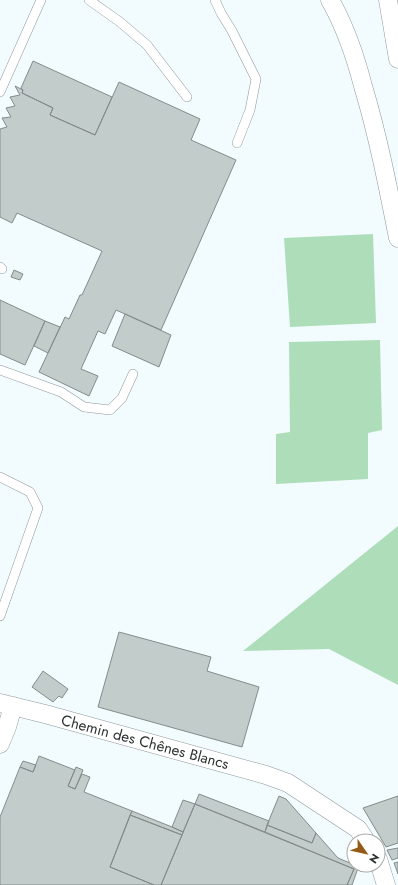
<svg xmlns="http://www.w3.org/2000/svg" width="398" height="885" viewBox="0 0 398 885" font-family="Jost,sans-serif">
<rect width="100%" height="100%" fill="#f2fcfe"/>
<path fill="#aeddb9" d="M 373,234 L 376,323 L 290,327 L 284,238 Z
M 380,340 L 382,430 L 368,433 L 368,479 L 276,484 L 276,434 L 290,432 L 289,342 Z
M 398,526 L 398,685 L 329,649 L 243,651 Z"/>
<path fill="#c2ccca" stroke="#838c8a" d="M 33,61 L 112,97 L 95,135 L 50,115 L 53,108 L 22,93 L 23,90 L 21,88 Z
M 119,82 L 200,119 L 191,140 L 236,160 L 161,330 L 116,310 L 105,334 L 98,331 L 81,369 L 98,376 L 89,396 L 39,372 L 65,317 L 69,319 L 80,295 L 82,295 L 102,251 L 17,213 L 12,223 L 0,217 L 0,129 L 7,127 L 2,118 L 11,117 L 6,108 L 15,106 L 10,97 L 20,95 L 15,86 L 23,90 L 22,93 L 53,108 L 50,115 L 95,135 Z
M 14,270 L 23,274 L 20,280 L 11,277 Z
M 0,300 L 45,321 L 25,365 L 0,354 Z
M 125,314 L 171,335 L 159,367 L 112,346 Z
M 45,321 L 60,327 L 48,353 L 34,346 Z
M 119,632 L 211,657 L 207,671 L 259,687 L 242,747 L 98,707 Z
M 43,671 L 68,689 L 62,698 L 59,696 L 53,702 L 32,687 Z
M 39,756 L 75,770 L 68,786 L 75,789 L 82,774 L 90,777 L 84,792 L 132,811 L 110,867 L 154,885 L 0,885 L 0,817 L 20,767 L 33,772 Z
M 23,761 L 36,765 L 33,772 L 20,767 Z
M 76,767 L 83,770 L 75,789 L 68,786 Z
M 199,794 L 269,821 L 265,832 L 195,804 Z
M 279,796 L 286,799 L 316,833 L 312,843 L 267,825 Z
M 398,796 L 398,843 L 386,847 L 363,808 Z
M 183,800 L 195,804 L 183,832 L 172,827 Z
M 195,804 L 354,869 L 347,885 L 161,885 Z
M 132,811 L 172,827 L 183,832 L 182,835 L 130,815 Z
M 130,815 L 182,835 L 161,885 L 154,885 L 110,867 Z
M 267,825 L 312,843 L 316,833 L 338,858 L 357,866 L 358,868 L 352,885 L 347,885 L 354,869 L 265,832 Z
M 398,848 L 398,858 L 392,860 L 387,850 Z
M 398,862 L 398,874 L 394,863 Z"/>
<g fill="none" stroke-linecap="round" stroke-linejoin="round">
<defs>
<path id="lane" d="M 89,0 L 120,22 L 147,45 L 187,97
M 215,0 L 221,13 L 232,31 L 256,79 L 250,110 L 237,143
M 0,92 L 41,0
M 0,267 L 2,269
M 0,370 L 61,392 L 84,407 L 110,410 L 122,398 L 133,374
M 0,477 L 30,492 L 38,508 L 0,616"/>
<path id="street" d="M 330,0 C 346,28 355,55 363,86 C 378,136 388,187 398,238
M 388,0 L 398,59
M 0,703 L 45,714 L 266,775 L 288,783 L 358,829 L 366,841
M 0,744 L 7,727 L 13,706
M 378,859 L 386,885"/>
</defs>
<use href="#lane" stroke="#8f989a" stroke-width="10"/>
<use href="#street" stroke="#8f989a" stroke-width="19"/>
<use href="#lane" stroke="#fff" stroke-width="9"/>
<use href="#street" stroke="#fff" stroke-width="18"/>
</g>
<g text-anchor="middle" dominant-baseline="central" stroke-width="3" stroke-linejoin="round" paint-order="stroke">
<g font-size="15" fill="#2c3030" stroke="#fff">
<text transform="translate(145 742) rotate(15)">Chemin des Chênes Blancs</text>
</g>
</g>
<g transform="translate(366 853) rotate(124)"><circle r="19" fill="#ffffff" stroke="#abacac"/>
<path d="M0-3L7 15L0 10L-7 15Z" fill="#935b15"/>
<text y="-6" font-size="11" font-weight="bold" text-anchor="middle" fill="#2c3030">N</text>
</g>
</svg>
